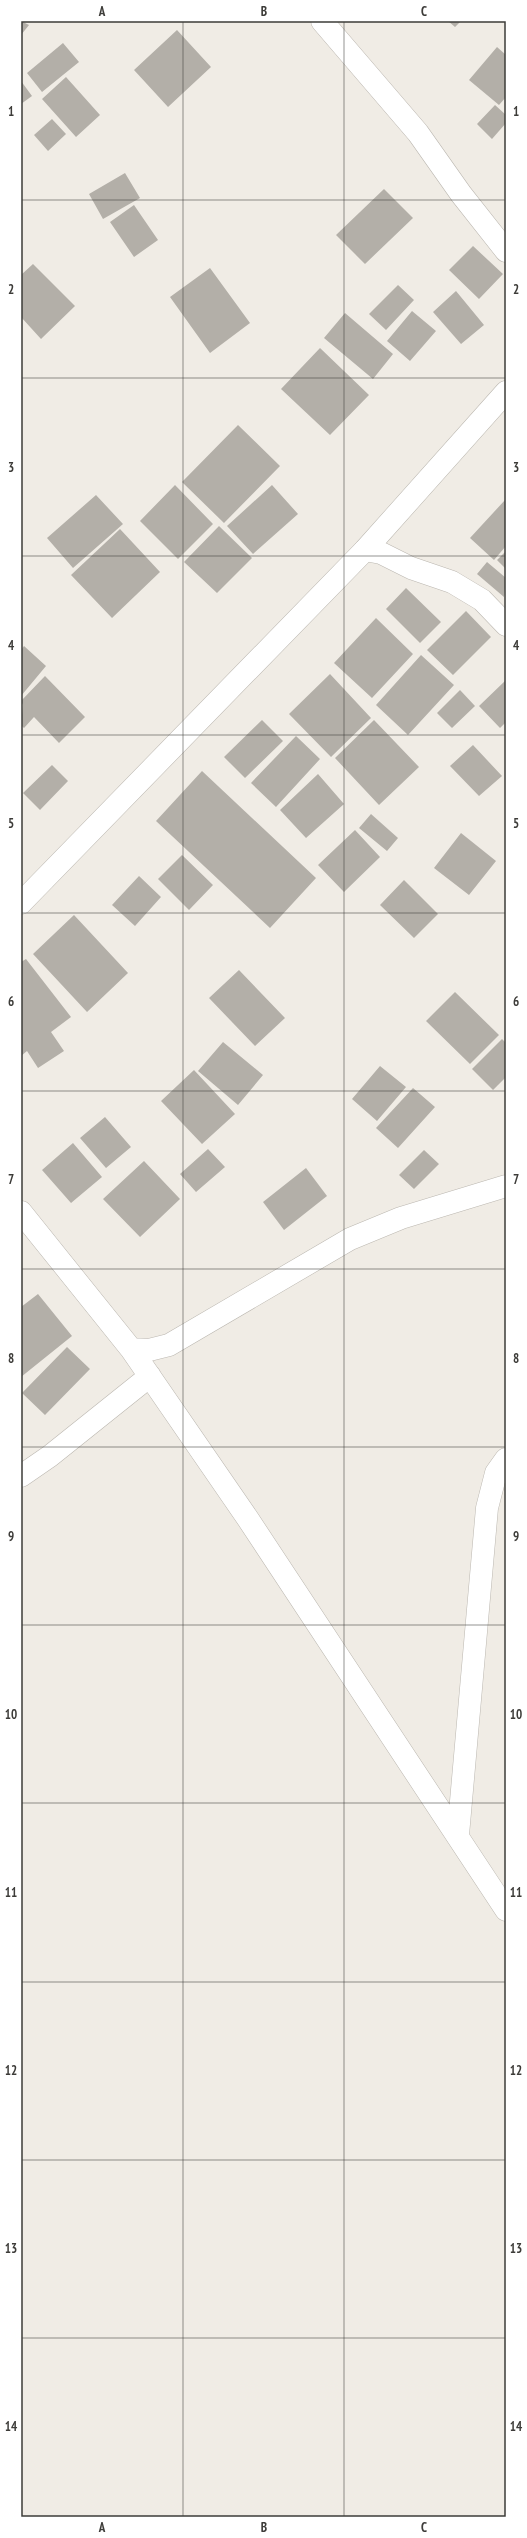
<svg xmlns="http://www.w3.org/2000/svg" width="527" height="2538" viewBox="0 0 527 2538" font-family="'PT Sans Narrow',sans-serif">
<rect width="100%" height="100%" fill="#f0ece5"/>
<path fill="#b3afa8" d="M 21,21 L 29,25 L 21,35 Z
M 448,21 L 461,21 L 455,27 Z
M 177,30 L 211,67 L 168,107 L 134,70 Z
M 63,43 L 79,62 L 42,92 L 27,73 Z
M 497,47 L 506,55 L 506,97 L 499,105 L 469,80 Z
M 66,77 L 100,115 L 76,137 L 42,99 Z
M 21,81 L 32,96 L 21,104 Z
M 495,105 L 506,115 L 506,123 L 492,139 L 477,124 Z
M 52,119 L 66,134 L 48,151 L 34,135 Z
M 125,173 L 140,198 L 103,219 L 89,194 Z
M 384,189 L 413,218 L 365,264 L 336,235 Z
M 134,205 L 158,240 L 134,257 L 110,222 Z
M 473,246 L 503,274 L 479,299 L 449,270 Z
M 33,264 L 75,306 L 41,339 L 21,317 L 21,275 Z
M 210,268 L 250,323 L 210,353 L 170,297 Z
M 398,285 L 414,300 L 386,330 L 369,314 Z
M 456,291 L 484,325 L 461,344 L 433,312 Z
M 412,311 L 436,331 L 410,361 L 387,341 Z
M 345,313 L 393,354 L 373,379 L 324,338 Z
M 320,348 L 369,395 L 330,435 L 281,389 Z
M 238,425 L 280,466 L 224,523 L 182,482 Z
M 175,485 L 213,524 L 178,559 L 140,521 Z
M 272,485 L 298,514 L 253,554 L 227,526 Z
M 96,495 L 123,524 L 73,568 L 47,538 Z
M 505,500 L 506,546 L 494,560 L 470,538 Z
M 219,526 L 252,558 L 217,593 L 184,562 Z
M 120,529 L 160,572 L 112,618 L 71,575 Z
M 506,551 L 506,569 L 497,560 Z
M 487,562 L 506,578 L 504,597 L 477,574 Z
M 406,588 L 441,622 L 420,643 L 386,609 Z
M 466,611 L 491,637 L 453,675 L 427,650 Z
M 376,618 L 413,654 L 372,698 L 334,663 Z
M 24,646 L 46,666 L 21,696 L 21,650 Z
M 421,655 L 454,685 L 408,735 L 376,705 Z
M 330,674 L 371,718 L 331,757 L 289,714 Z
M 45,676 L 85,717 L 59,743 L 34,717 L 24,728 L 21,725 L 23,705 L 21,701 Z
M 506,680 L 506,722 L 500,728 L 479,706 Z
M 460,690 L 475,706 L 452,728 L 437,713 Z
M 262,720 L 283,741 L 245,778 L 224,757 Z
M 374,720 L 419,767 L 379,805 L 335,758 Z
M 296,736 L 320,759 L 276,807 L 251,783 Z
M 473,745 L 502,776 L 479,796 L 450,766 Z
M 52,765 L 68,781 L 40,810 L 23,793 Z
M 202,771 L 316,878 L 270,928 L 156,821 Z
M 318,774 L 344,804 L 306,838 L 280,810 Z
M 371,814 L 398,838 L 387,851 L 359,828 Z
M 355,830 L 380,857 L 344,892 L 318,865 Z
M 461,833 L 496,861 L 469,895 L 434,868 Z
M 182,855 L 213,885 L 189,910 L 158,879 Z
M 139,876 L 161,897 L 135,926 L 112,905 Z
M 404,880 L 438,914 L 414,938 L 380,905 Z
M 74,915 L 128,973 L 87,1012 L 33,954 Z
M 26,959 L 71,1017 L 51,1032 L 64,1051 L 38,1068 L 27,1051 L 21,1056 L 21,962 Z
M 239,970 L 285,1018 L 255,1046 L 209,998 Z
M 455,992 L 499,1035 L 470,1064 L 426,1021 Z
M 502,1039 L 506,1043 L 506,1077 L 493,1090 L 472,1069 Z
M 223,1042 L 263,1075 L 238,1105 L 198,1071 Z
M 380,1066 L 406,1087 L 377,1121 L 352,1099 Z
M 194,1070 L 235,1114 L 202,1144 L 161,1101 Z
M 413,1088 L 435,1107 L 398,1148 L 376,1128 Z
M 105,1117 L 131,1147 L 106,1168 L 80,1138 Z
M 73,1143 L 102,1177 L 71,1203 L 42,1170 Z
M 208,1149 L 225,1167 L 196,1192 L 180,1174 Z
M 424,1150 L 439,1164 L 414,1189 L 399,1175 Z
M 144,1161 L 180,1199 L 140,1237 L 103,1199 Z
M 306,1168 L 327,1196 L 284,1230 L 263,1202 Z
M 38,1294 L 72,1336 L 21,1377 L 21,1307 Z
M 67,1347 L 90,1369 L 45,1415 L 22,1393 Z"/>
<g fill="none" stroke-linecap="round" stroke-linejoin="round">
<defs>
<path id="minor" d="M 322,21 L 418,133 L 461,194 L 506,251
M 365,550 L 381,553 L 411,568 L 452,582 L 482,600 L 506,625
M 21,1212 L 131,1349 L 248,1519 L 506,1910
M 131,1349 L 149,1350 L 169,1345 L 350,1239 L 401,1218 L 506,1186
M 21,1476 L 50,1456 L 150,1376
M 458,1835 L 487,1508 L 496,1473 L 506,1459"/>
<path id="major" d="M 21,903 L 365,550 L 506,392"/>
</defs>
<use href="#minor" stroke="#bbb7b0" stroke-width="23"/>
<use href="#major" stroke="#bbb7b0" stroke-width="23"/>
<use href="#minor" stroke="#fff" stroke-width="22"/>
<use href="#major" stroke="#fff" stroke-width="22"/>
</g>
<path fill="none" stroke="#3d3c39" stroke-width="1" stroke-opacity="0.55" d="M 183,21 L 183,2517M 344,21 L 344,2517M 21,200 L 506,200M 21,378 L 506,378M 21,556 L 506,556M 21,735 L 506,735M 21,913 L 506,913M 21,1091 L 506,1091M 21,1269 L 506,1269M 21,1447 L 506,1447M 21,1625 L 506,1625M 21,1803 L 506,1803M 21,1982 L 506,1982M 21,2160 L 506,2160M 21,2338 L 506,2338"/>
<rect width="527" height="2538" fill="none" stroke="#ffffff" stroke-width="44"/>
<rect x="22" y="22" width="483" height="2494" fill="none" stroke="#3d3c39" stroke-width="1.5"/>
<g font-size="13" text-anchor="middle" font-weight="bold" fill="#3d3c39">
<text x="102" y="16">A</text>
<text x="264" y="16">B</text>
<text x="424" y="16">C</text>
<text x="11" y="116">1</text>
<text x="516" y="116">1</text>
<text x="11" y="294">2</text>
<text x="516" y="294">2</text>
<text x="11" y="472">3</text>
<text x="516" y="472">3</text>
<text x="11" y="650">4</text>
<text x="516" y="650">4</text>
<text x="11" y="828">5</text>
<text x="516" y="828">5</text>
<text x="11" y="1006">6</text>
<text x="516" y="1006">6</text>
<text x="11" y="1184">7</text>
<text x="516" y="1184">7</text>
<text x="11" y="1363">8</text>
<text x="516" y="1363">8</text>
<text x="11" y="1541">9</text>
<text x="516" y="1541">9</text>
<text x="11" y="1719">10</text>
<text x="516" y="1719">10</text>
<text x="11" y="1897">11</text>
<text x="516" y="1897">11</text>
<text x="11" y="2075">12</text>
<text x="516" y="2075">12</text>
<text x="11" y="2253">13</text>
<text x="516" y="2253">13</text>
<text x="11" y="2431">14</text>
<text x="516" y="2431">14</text>
<text x="102" y="2532">A</text>
<text x="264" y="2532">B</text>
<text x="424" y="2532">C</text>
</g>
</svg>
